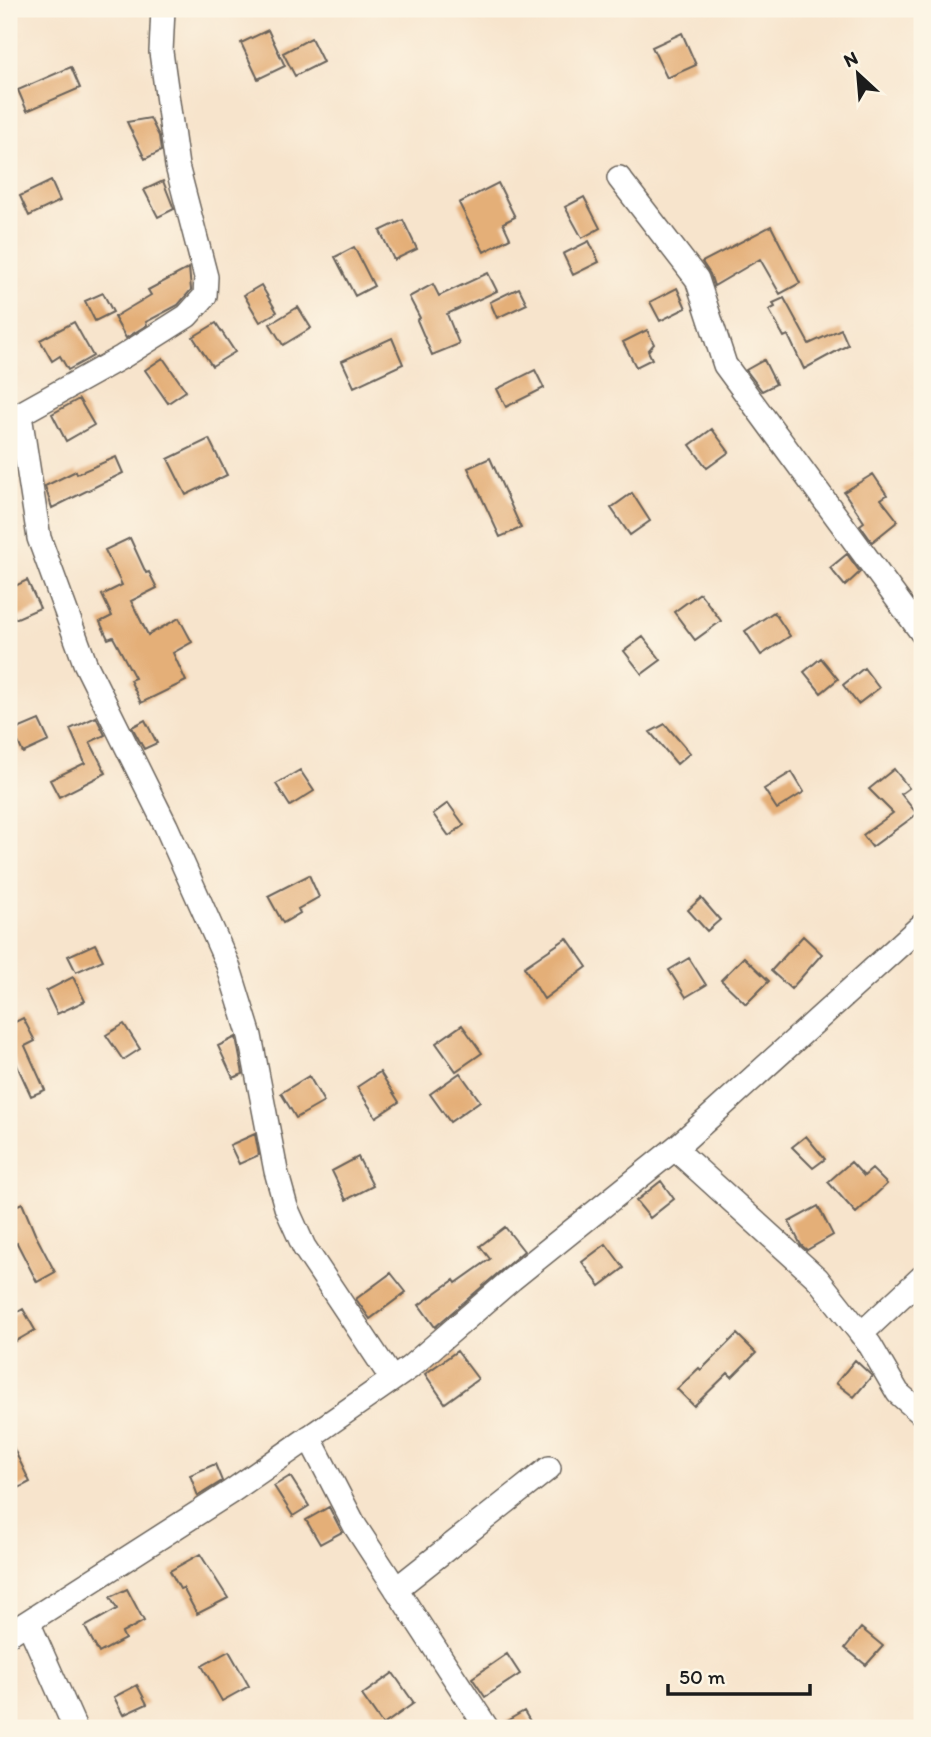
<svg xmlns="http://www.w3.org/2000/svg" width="931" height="1737" viewBox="0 0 931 1737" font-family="Itim,sans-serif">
<rect width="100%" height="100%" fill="#fcf5e5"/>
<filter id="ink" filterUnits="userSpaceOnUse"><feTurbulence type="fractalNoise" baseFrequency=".0143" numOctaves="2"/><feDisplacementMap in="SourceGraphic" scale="14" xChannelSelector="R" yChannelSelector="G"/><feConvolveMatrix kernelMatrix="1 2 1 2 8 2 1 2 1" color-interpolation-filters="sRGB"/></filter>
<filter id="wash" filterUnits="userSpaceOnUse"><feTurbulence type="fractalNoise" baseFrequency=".00686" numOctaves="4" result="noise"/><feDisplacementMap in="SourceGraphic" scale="28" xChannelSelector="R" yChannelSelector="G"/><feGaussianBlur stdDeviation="1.57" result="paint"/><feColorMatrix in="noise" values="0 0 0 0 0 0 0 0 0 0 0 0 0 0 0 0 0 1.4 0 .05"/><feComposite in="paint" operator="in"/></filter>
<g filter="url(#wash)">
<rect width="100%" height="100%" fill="#f7e4cc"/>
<g id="blocks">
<path fill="#e4af78" d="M 268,30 L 285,66 L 258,79 L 241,43 Z
M 682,33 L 696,65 L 667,78 L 652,47 Z
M 311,38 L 323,62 L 295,76 L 283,53 Z
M 71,67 L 80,88 L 27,111 L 18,90 Z
M 150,118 L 159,136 L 161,151 L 145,159 L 127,122 Z
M 51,181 L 60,201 L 29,216 L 20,196 Z
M 163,181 L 174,209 L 158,217 L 144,190 Z
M 498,183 L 515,217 L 503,223 L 510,238 L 484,252 L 459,203 Z
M 584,197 L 600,228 L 582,238 L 565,207 Z
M 403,220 L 417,249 L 394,260 L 380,231 Z
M 771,226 L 800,283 L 780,294 L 760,259 L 714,286 L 710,274 L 702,262 Z
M 589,241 L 599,262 L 573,275 L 563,254 Z
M 354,247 L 374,286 L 355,296 L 335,257 Z
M 189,268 L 191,290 L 178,305 L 146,322 L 147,325 L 126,338 L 114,317 L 151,295 L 148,290 Z
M 488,273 L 497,291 L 447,314 L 459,344 L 432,355 L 417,320 L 420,318 L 409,297 L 433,284 L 439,296 Z
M 261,285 L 277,312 L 260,322 L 244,295 Z
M 519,288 L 527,304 L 497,318 L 490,302 Z
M 677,288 L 686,308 L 660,321 L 650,302 Z
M 103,293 L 113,312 L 95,321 L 85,301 Z
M 784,298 L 809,344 L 841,329 L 848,345 L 804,369 L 788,335 L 784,337 L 769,310 L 775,307 L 773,303 Z
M 298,307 L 311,328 L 283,345 L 270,324 Z
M 74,322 L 93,356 L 68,370 L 60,356 L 52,361 L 40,340 Z
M 216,323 L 235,352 L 212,366 L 193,337 Z
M 647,330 L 654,344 L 648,351 L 652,359 L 636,367 L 623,342 Z
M 392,338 L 403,364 L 354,387 L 342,361 Z
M 163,358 L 186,391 L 168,403 L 145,370 Z
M 764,360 L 776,384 L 762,391 L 746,370 Z
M 535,370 L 544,388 L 506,407 L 497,389 Z
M 79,399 L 94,425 L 66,441 L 52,414 Z
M 712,429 L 729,452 L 707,468 L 690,445 Z
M 209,439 L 227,475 L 186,495 L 168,459 Z
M 116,457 L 123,473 L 52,508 L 45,486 L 76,471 L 77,474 Z
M 490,458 L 521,528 L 500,537 L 468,468 Z
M 873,474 L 887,495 L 881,499 L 898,521 L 872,542 L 860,525 L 864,522 L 844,492 Z
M 632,493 L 650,521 L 630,535 L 611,508 Z
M 130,538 L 146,573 L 149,572 L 157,588 L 131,601 L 148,635 L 179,618 L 192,642 L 173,653 L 186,681 L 141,703 L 130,680 L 135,678 L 113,637 L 108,639 L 100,622 L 112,616 L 102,595 L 122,585 L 105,550 Z
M 847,554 L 860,572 L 845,586 L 830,568 Z
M 27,580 L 40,608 L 15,619 L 9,604 L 9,589 Z
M 700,593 L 721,621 L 695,640 L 674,612 Z
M 774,612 L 790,636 L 761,655 L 745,631 Z
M 643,637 L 661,660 L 642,674 L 624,651 Z
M 821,658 L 838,679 L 821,693 L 804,672 Z
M 864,668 L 879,688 L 858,704 L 843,685 Z
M 96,717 L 105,735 L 90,742 L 106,773 L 59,797 L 50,780 L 85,763 L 70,729 Z
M 39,720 L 49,741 L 23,753 L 13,731 Z
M 145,720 L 157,743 L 144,749 L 132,727 Z
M 665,724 L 690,753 L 677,764 L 650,732 Z
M 894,769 L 909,788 L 901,794 L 917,814 L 872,847 L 863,835 L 893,813 L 869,789 Z
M 300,770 L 314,791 L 290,806 L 276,784 Z
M 792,772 L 804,792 L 777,809 L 764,789 Z
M 448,803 L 464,825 L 449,836 L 433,814 Z
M 309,875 L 319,897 L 298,909 L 300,913 L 283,923 L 268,896 Z
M 701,898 L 720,920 L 707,931 L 688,910 Z
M 803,936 L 822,954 L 791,989 L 771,971 Z
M 567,938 L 587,967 L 544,999 L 524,967 Z
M 95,944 L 103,960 L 76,972 L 68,956 Z
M 744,957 L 769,981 L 746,1004 L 721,980 Z
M 689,958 L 706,985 L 686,997 L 669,970 Z
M 73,977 L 85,1001 L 57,1014 L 46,991 Z
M 23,1018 L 35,1041 L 25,1046 L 45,1090 L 31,1096 L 9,1048 L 9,1025 Z
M 124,1024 L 140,1049 L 123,1060 L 106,1035 Z
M 462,1025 L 482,1053 L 456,1071 L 436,1043 Z
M 236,1037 L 243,1074 L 233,1078 L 218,1046 Z
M 380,1072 L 399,1102 L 376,1117 L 357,1087 Z
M 460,1073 L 480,1101 L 450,1122 L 430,1094 Z
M 309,1076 L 324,1102 L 296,1118 L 281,1093 Z
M 255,1134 L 259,1155 L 239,1164 L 230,1145 Z
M 806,1136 L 825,1159 L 813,1168 L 792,1147 Z
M 358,1157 L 373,1186 L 346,1200 L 332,1171 Z
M 851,1162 L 864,1176 L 872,1169 L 887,1184 L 856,1213 L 828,1182 Z
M 661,1181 L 674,1199 L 650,1218 L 636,1201 Z
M 22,1203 L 35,1234 L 55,1272 L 37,1282 L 17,1243 L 9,1246 L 9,1209 Z
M 818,1206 L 833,1235 L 807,1250 L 801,1245 L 789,1222 Z
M 505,1227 L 524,1251 L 435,1327 L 419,1305 L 454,1280 L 456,1283 L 490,1259 L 480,1246 Z
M 606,1244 L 624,1268 L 600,1286 L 582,1262 Z
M 391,1273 L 406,1292 L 370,1319 L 356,1299 Z
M 23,1309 L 35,1330 L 9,1345 L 9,1317 Z
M 737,1334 L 756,1353 L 732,1377 L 728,1373 L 694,1406 L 677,1389 L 699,1368 L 701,1370 Z
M 457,1351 L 478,1379 L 445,1403 L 425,1374 Z
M 855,1360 L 872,1376 L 854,1397 L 836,1383 Z
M 9,1439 L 30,1482 L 9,1493 Z
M 215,1464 L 222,1481 L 198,1496 L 190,1475 Z
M 290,1476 L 309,1506 L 293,1516 L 274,1486 Z
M 329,1507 L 342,1532 L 320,1544 L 306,1520 Z
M 200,1554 L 228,1598 L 197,1614 L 183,1588 L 180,1589 L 170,1571 Z
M 127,1589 L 144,1621 L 122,1633 L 125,1639 L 99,1653 L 85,1627 L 117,1609 L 110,1597 Z
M 861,1628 L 883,1646 L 866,1665 L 845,1648 Z
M 229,1651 L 249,1686 L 222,1701 L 202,1666 Z
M 507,1654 L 520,1674 L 485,1697 L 472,1678 Z
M 393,1673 L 414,1703 L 383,1725 L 362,1695 Z
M 137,1685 L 147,1704 L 123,1715 L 114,1697 Z
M 524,1711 L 534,1728 L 501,1728 L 500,1725 Z"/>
</g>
</g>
<g filter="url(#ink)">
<use href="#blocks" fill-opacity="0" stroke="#69625a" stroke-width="2"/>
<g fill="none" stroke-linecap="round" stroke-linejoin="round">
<defs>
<path id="street" d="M 619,178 L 697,279 L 725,365 L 922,633
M 20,415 L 39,538 L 85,663 L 166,826 L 228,965 L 250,1036 L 276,1171 L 286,1207 L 304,1247 L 392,1379
M 9,420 L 122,357 L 187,316 L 205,296 L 206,277 L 177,166 L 161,52 L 163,9
M 675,1149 L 817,1278 L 870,1345 L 898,1393 L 922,1414
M 861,1334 L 922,1277
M 309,1437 L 355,1526 L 487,1728
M 396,1589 L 549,1468
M 28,1622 L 75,1728
M 9,1634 L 229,1493 L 409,1368 L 512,1279 L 679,1145 L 922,925"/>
</defs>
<use href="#street" stroke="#69625a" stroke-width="26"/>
<use href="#street" stroke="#fff" stroke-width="23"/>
</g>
</g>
<rect width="931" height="1737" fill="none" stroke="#fcf5e5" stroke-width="35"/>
<g transform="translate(858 74) rotate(334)" stroke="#fcf5e5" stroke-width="5" paint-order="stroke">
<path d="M0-5L12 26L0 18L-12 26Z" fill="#1c1c1c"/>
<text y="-10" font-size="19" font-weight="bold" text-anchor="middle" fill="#1c1c1c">N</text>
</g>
<path d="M668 1684v10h142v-10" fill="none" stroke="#1c1c1c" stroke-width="3.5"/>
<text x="679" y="1684" font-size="21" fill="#1c1c1c" stroke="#fcf5e5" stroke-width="5" paint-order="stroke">50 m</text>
</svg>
